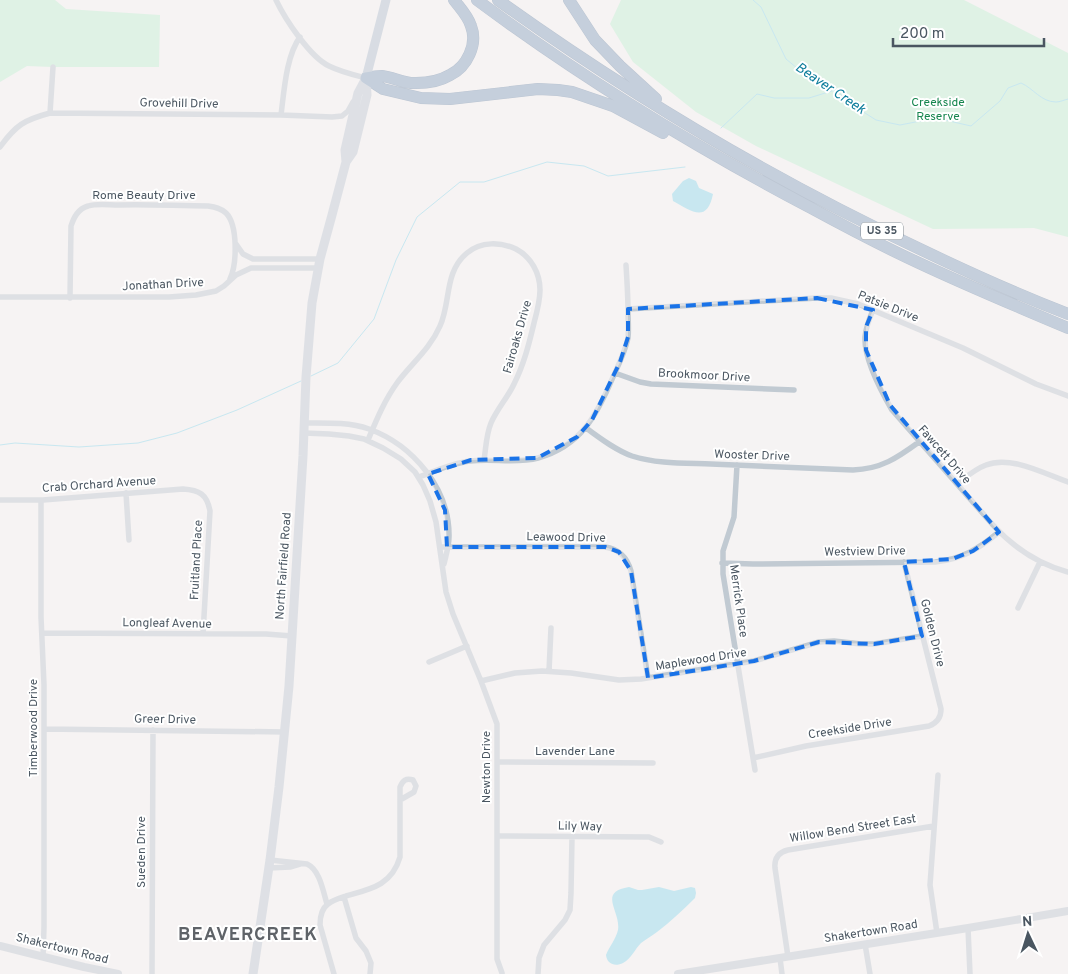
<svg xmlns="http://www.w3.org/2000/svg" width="1068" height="974" viewBox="0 0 1068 974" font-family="Overpass,sans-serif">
<rect width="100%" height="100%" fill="#f5f3f3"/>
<path fill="#c3f1d5" d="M 0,0 L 55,0 L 66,9 L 160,15 L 159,67 L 53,67 L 27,66 L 0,82 Z
M 621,0 L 964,0 L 1068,53 L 1068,237 L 1034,228 L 933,229 L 756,146 L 696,112 L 633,62 L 610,24 Z"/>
<path fill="#90daee" d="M 689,178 L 696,181 L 699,188 L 713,194 C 707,224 691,211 673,201 L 672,194 L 683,181 Z
M 629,887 L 638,890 L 642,890 L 659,887 L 674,891 L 691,887 L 695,888 L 696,893 L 695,898 C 683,910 670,922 657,932 C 652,936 646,939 641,943 C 635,949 631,959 623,963 C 615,967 607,964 606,955 C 609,947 616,939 618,930 C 621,911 597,892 629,887 Z"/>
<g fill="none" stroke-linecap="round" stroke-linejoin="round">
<path stroke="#90daee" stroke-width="1" d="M 753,0 L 761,7 L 786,59 L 803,73 L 836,90 L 854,106 L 876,120 L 900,125 L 936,118 L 971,126 L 1000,101 L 1008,88 L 1021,83 C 1033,88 1041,102 1056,102 C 1060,102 1064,100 1068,99
M 721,128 L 757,94 L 774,98 L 809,98 L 835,90
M 311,376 L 338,363 L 374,319 L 396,260 L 417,217 L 460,182 L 484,182 L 547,162 L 584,166 L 608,176 L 685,167
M 0,445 L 15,443 L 79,447 L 138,443 L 177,433 L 237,410 L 301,381"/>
<defs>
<path id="motorway" d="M 477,0 C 582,78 695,147 811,208 C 846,227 882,246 919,263 C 968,286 1018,307 1068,328
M 498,0 C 632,96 773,180 922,250 C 970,273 1019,295 1068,314
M 569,0 L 595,40 L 620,66 L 656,99
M 366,78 L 383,89 L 421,98 L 450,99 L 538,89 L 558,90 L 572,92 L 613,106 L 663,133
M 366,78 C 371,77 377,76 382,76 C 393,77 405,84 416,83 C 428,83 440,81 450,75 C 467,67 478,44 471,26 C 468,16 460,8 454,0"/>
</defs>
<use href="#motorway" stroke="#7690ad" stroke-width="12"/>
<path stroke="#c1cad2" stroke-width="5.5" d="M 276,0 C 285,19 310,57 329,66 C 341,72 354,75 366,78
M 50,113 L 53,67
M 281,115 C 284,92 286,56 300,37
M 0,147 C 16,125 24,120 50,113 L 281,115 L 332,117 L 342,116 L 348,111 L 353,102
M 236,244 L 243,254 L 253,259 L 320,259
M 0,297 L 169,297 L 196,295 L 216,291 L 224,286 L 236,275 L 251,268 L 318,268
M 70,298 L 71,226 C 74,217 78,209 88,206 C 97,203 109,205 119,205 C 149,204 179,206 208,206 C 215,207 221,208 226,213 C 238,225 237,264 230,279
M 628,309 L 817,298 L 831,298 L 858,304 L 963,348 L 1036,384 L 1068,396
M 873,310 C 869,319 866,327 865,337 C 864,358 881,391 892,410 L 993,525 C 1014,548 1038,564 1068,572
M 615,373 L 640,382 L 651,384 L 794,390
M 304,423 C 326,423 349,422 369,429 C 413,445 450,489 449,537 C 449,546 446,555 444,564
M 586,428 C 600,438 615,450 632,456 C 657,464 685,463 711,464 C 759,466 806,468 853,470 C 881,469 897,458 919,442
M 304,433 L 329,434 L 349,436 L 364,439 L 383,448 L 401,459 L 415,472 L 423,485 L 430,501 L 436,522 L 446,592 L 453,614 L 481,681 L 497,724 L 497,959 L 502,973
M 368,440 C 376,421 384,401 397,383 C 411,364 430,349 440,326 C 451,302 444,272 467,253 C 481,241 501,242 516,249 C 531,257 540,273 540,290 C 540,301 537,312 534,323 C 529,344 524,364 514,384 C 508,397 497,409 491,423 C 486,435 486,448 484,460
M 737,465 L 734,517 L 723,551 L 723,574 L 755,770
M 419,477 C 435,471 453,463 470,461 C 493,458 516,464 538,458 C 581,446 597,415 613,377 C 619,364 625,352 628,338 C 629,329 628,320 628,311 C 628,296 627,281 626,265
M 957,484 C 966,477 975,469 986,465 C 1011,455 1045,474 1068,482
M 126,493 L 129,540
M 0,500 L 43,500 L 183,489 C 199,490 207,494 210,511 L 203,634
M 41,500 L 41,617 L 44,685 L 44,927 L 43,957
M 440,547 L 605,547 C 619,549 627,557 631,571 L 648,678
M 722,563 L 753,564 L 935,562 C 963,559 978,549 999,532
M 1018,608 L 1040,562
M 42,633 L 266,634 L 292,636
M 429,662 L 467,646
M 549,671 L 551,628
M 481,681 L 515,673 L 542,671 L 571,673 L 619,680 L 641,679 L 754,661 L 819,642 L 834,641 L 861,644 L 874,644 L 922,636
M 44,729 L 285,732
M 753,758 L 806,746 L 929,726 C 937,723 941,717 941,709 L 904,562
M 497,762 L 653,763
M 497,836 L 649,837 L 661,842
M 270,860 L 307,864 C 320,870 323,891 327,904
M 269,868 L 290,867 L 300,864
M 344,897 L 356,938 L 366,951 L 371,963 L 370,974
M 968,928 L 970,974
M 937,933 L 930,885 L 938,775
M 865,944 L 870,974
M 788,957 L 775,868 C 774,858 779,852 788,850 L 934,826
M 780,958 L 782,974
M 152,974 L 153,730
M 334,974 L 320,925 C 320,917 321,909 328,904 C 333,900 340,898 346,896 C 371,889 392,885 400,857 L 400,787 C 403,780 406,778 413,780 L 416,786 L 414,792 L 400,800
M 538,974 L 539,958 L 544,945 L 565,920 L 570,910 L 571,893 L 572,837"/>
<path stroke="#c1cad2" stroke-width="8" d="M 0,946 L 84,967 L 118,974
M 678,974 L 968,928 L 1068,911"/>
<path stroke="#c1cbd6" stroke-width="9" d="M 346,162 L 353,152 L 367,95 L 366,79
M 253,974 L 270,860 L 279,787 L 289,686 L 303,456 L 306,377 L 312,303 L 320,259 L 332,215 L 346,162 L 345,150 L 350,128 L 358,93 L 366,78"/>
<path stroke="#b3c2d1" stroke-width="9" d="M 366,78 L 386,0"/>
<use href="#motorway" stroke="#8ba5c1" stroke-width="11"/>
</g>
<path d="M0 0H1068V974H0ZM 817,298 L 873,310 L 866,327 L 866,350 L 890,405 L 999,532 L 973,551 L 952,559 L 904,562 L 922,636 L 874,644 L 819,642 L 754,661 L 648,678 L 631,571 L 619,552 L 605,547 L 447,547 L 445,510 L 428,474 L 471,460 L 537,458 L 577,437 L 592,420 L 620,362 L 628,337 L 628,309 Z" fill="#f5f3f3" fill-opacity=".55" fill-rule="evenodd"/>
<path fill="none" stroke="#1a73e8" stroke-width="4" stroke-dasharray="10 6" stroke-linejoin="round" d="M 817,298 L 873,310 L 866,327 L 866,350 L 890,405 L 999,532 L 973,551 L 952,559 L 904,562 L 922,636 L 874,644 L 819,642 L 754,661 L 648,678 L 631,571 L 619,552 L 605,547 L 447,547 L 445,510 L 428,474 L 471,460 L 537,458 L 577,437 L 592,420 L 620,362 L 628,337 L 628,309 Z"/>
<g text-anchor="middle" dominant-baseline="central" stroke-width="4" stroke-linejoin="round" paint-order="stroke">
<rect fill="#fff" stroke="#808990" stroke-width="1" x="861" y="222.5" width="42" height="17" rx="4"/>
<g font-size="11" font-weight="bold" fill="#4a5661">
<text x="882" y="231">US 35</text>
</g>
<g font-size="12" fill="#17864f" stroke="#fff">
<text x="938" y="103">Creekside<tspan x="938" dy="14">Reserve</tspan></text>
</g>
<g font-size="12" fill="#4a5661" stroke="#fff">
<text transform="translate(179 104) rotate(1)">Grovehill Drive</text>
<text x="144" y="196">Rome Beauty Drive</text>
<text transform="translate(163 285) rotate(-3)">Jonathan Drive</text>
<text transform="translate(888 307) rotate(22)">Patsie Drive</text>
<text transform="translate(518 337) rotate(-74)">Fairoaks Drive</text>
<text transform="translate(704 376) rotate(3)">Brookmoor Drive</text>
<text transform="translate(944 455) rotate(49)">Fawcett Drive</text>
<text transform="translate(752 456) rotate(2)">Wooster Drive</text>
<text transform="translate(99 485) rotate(-4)">Crab Orchard Avenue</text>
<text transform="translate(566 538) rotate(1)">Leawood Drive</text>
<text transform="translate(865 552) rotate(-1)">Westview Drive</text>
<text transform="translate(197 560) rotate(-87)">Fruitland Place</text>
<text transform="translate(284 566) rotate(-86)">North Fairfield Road</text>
<text transform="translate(738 601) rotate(82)">Merrick Place</text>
<text transform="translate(167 624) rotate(1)">Longleaf Avenue</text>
<text transform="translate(932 633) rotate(76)">Golden Drive</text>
<text transform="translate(701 660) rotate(-9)">Maplewood Drive</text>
<text transform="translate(165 720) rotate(1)">Greer Drive</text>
<text transform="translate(34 728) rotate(-90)">Timberwood Drive</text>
<text transform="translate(850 729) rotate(-9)">Creekside Drive</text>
<text x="575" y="752">Lavender Lane</text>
<text transform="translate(487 767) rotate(-90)">Newton Drive</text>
<text transform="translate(580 827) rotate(1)">Lily Way</text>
<text transform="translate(853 829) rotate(-9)">Willow Bend Street East</text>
<text transform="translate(142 852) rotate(-90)">Sueden Drive</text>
<text transform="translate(871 932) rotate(-9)">Shakertown Road</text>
<text transform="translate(62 949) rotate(14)">Shakertown Road</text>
</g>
<g font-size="14" font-style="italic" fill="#0c7c9b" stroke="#fff">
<text transform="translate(830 89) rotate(34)">Beaver Creek</text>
</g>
<g font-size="18" font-weight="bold" letter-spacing="1" fill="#5f6368" stroke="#fff">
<text x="248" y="935">BEAVERCREEK</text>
</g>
</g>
<g transform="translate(1028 934) rotate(356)" stroke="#ffffff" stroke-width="4" paint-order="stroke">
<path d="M0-4L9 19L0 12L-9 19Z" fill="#4a5661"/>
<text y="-8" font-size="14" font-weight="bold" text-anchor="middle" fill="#4a5661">N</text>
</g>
<path d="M893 38v8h151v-8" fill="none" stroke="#4a5661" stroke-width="2.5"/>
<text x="900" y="38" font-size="15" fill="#4a5661" stroke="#ffffff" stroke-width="4" paint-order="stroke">200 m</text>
</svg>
